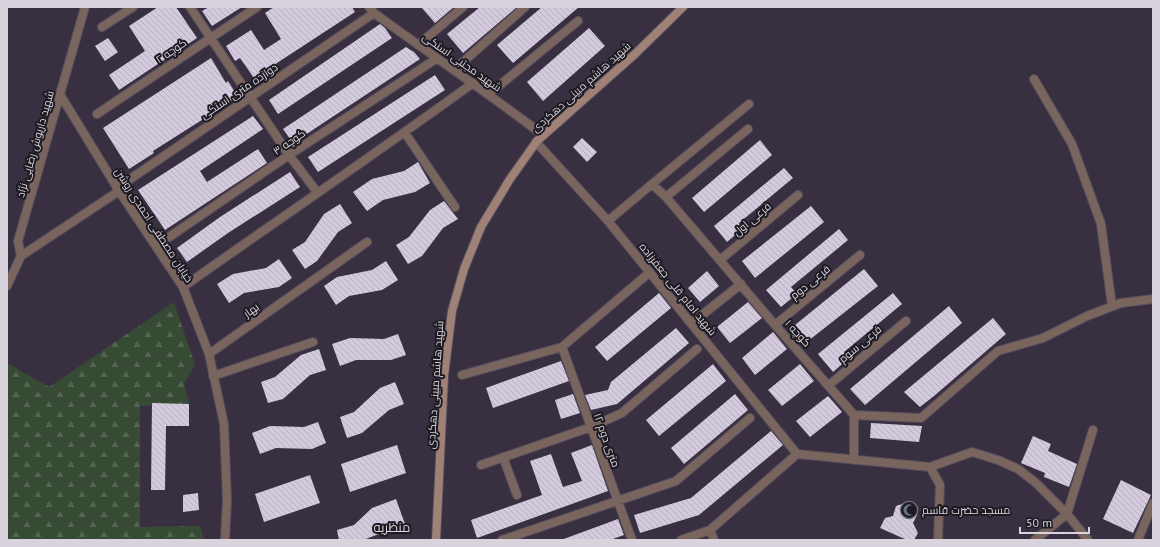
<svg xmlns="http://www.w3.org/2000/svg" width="1160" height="547" viewBox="0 0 1160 547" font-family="'PT Sans',Cairo,sans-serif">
<defs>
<pattern id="forest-firs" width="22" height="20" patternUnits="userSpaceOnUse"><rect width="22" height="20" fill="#374b34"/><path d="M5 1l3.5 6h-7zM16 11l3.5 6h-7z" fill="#536451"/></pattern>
<pattern id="building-back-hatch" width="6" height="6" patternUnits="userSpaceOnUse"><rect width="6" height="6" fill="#d4cade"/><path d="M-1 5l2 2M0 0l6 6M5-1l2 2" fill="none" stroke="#b7aebf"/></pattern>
</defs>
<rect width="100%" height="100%" fill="#383040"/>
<path fill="url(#forest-firs)" d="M 174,302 L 195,365 L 184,383 L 189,404 L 140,406 L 140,527 L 200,526 L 204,540 L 7,540 L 7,363 L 49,387 Z"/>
<path fill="url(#building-back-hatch)" d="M 158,7 L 176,7 L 197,38 L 119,90 L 109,75 L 145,51 L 129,26 Z
M 209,7 L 242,7 L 212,26 L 202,11 Z
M 274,7 L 352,7 L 355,12 L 254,78 L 240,58 L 235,61 L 226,46 L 251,30 L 264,50 L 281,39 L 265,13 Z
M 421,7 L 454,7 L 435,23 Z
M 480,7 L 517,7 L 463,53 L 447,34 Z
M 542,7 L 579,7 L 513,63 L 497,45 Z
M 380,24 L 385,28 L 392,38 L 278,114 L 269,100 Z
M 589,28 L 605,46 L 543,101 L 527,82 Z
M 108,38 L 118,52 L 105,61 L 95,46 Z
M 406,47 L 414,52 L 420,59 L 293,143 L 283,129 Z
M 211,58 L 226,83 L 228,81 L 238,97 L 153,151 L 154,153 L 129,169 L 103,128 Z
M 435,75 L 445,90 L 318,172 L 308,157 Z
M 253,116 L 263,129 L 200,171 L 207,182 L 258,149 L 267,163 L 165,230 L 138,190 Z
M 582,138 L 597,152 L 587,162 L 573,147 Z
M 760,140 L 772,155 L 704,212 L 692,198 Z
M 418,162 L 430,183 L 415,192 L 383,200 L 367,211 L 353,192 L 372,179 L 404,171 Z
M 784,168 L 793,178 L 739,223 L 741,230 L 727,242 L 714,226 Z
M 290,172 L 300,187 L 228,233 L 187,262 L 177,248 L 220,217 Z
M 444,201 L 458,219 L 443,228 L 422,256 L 408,264 L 396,245 L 409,237 L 430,210 Z
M 340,204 L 352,223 L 338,232 L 317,261 L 305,269 L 292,250 L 305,242 L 324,214 Z
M 811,206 L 824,222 L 755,278 L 742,261 Z
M 839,229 L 848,240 L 791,287 L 797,294 L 781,307 L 766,290 Z
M 279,259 L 292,278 L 279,287 L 244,293 L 229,303 L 217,284 L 233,274 L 266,268 Z
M 386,261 L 398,280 L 382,290 L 349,296 L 336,305 L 324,286 L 337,277 L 372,270 Z
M 864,269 L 878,286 L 808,341 L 795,325 Z
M 707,271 L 719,286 L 700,302 L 688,288 Z
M 659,293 L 671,308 L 607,361 L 595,347 Z
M 893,293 L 902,304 L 844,352 L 849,358 L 833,372 L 818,354 Z
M 748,302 L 762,318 L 730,343 L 717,327 Z
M 949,306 L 962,323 L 865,405 L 850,389 Z
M 993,318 L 1006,334 L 934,396 L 920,407 L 904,392 Z
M 676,328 L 689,343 L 617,404 L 591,410 L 585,395 L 608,390 L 611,382 Z
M 773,332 L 787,349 L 755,375 L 742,358 Z
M 398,334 L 406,355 L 391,360 L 356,360 L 340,366 L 332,344 L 350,338 L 384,339 Z
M 319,349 L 326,370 L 310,375 L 283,399 L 268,403 L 261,382 L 275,377 L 301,355 Z
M 561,361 L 569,381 L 493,408 L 486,388 Z
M 713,364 L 726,381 L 659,436 L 646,420 Z
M 800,364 L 814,381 L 782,406 L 768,390 Z
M 395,382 L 404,404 L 389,410 L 362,433 L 347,438 L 340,417 L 354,412 L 380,388 Z
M 573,394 L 580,413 L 561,419 L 555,400 Z
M 735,394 L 748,410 L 684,464 L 671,448 Z
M 828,396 L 842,412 L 810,437 L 796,421 Z
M 152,403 L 189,404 L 189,426 L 166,426 L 165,490 L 151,490 Z
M 318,422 L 326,443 L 312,449 L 276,448 L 260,454 L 252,433 L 270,426 L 304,427 Z
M 871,423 L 922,426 L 919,442 L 870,438 Z
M 771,431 L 783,445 L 699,515 L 640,533 L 634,515 L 691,498 Z
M 1033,436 L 1051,444 L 1048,451 L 1077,464 L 1069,487 L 1044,477 L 1045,473 L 1021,463 Z
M 397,445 L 406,473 L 350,492 L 341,464 Z
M 592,445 L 608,491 L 477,538 L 471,520 L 542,495 L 530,461 L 551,454 L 563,487 L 582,481 L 571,453 Z
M 310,475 L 320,503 L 264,522 L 255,494 Z
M 1121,480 L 1151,495 L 1133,533 L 1103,519 Z
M 198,493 L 199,510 L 183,512 L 183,495 Z
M 396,499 L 405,524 L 363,540 L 339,540 L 337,530 L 354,525 L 372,508 Z
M 905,503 L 914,507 L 917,515 L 913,523 L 918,533 L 914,540 L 907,540 L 880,528 L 885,518 L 893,516 L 896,506 Z
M 618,519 L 624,535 L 610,540 L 561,540 Z"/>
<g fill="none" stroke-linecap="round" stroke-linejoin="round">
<defs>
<path id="street" d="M 190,7 L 289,155 L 317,192
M 369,7 L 374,13 C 430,54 488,93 543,135
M 102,27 L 133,7
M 418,45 L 463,7
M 454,70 L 525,7
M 1034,79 L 1072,144 L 1101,224 L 1112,306
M 489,94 L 578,21
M 61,96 L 119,191 L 183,287 L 209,354 L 224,424 L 227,500 L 225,540
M 97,114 L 257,7
M 405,133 L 455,207
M 536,142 L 608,221 L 797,454
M 652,184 L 749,104
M 117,188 L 374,13
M 666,197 L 748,129
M 608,221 L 652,184 L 666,197 L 775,325 L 854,415 L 921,418 L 998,351 L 1043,338 L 1087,316 L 1121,303 L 1153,299
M 156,246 L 289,155 L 436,59
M 21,256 L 119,191
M 720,260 L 798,195
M 7,286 L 21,256 L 18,241 L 85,7
M 183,287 C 279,219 377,153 473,83
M 692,323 L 741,284
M 775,325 L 860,255
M 562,347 L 632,540
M 209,354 L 367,242
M 462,375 L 562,347 L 650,272
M 213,376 L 313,342
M 829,385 L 906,321
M 797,454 L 930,467 L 972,452 L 998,460 L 1018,469 L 1036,483 L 1067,514 L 1088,540
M 503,457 L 517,495
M 854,460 L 854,415
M 481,465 L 591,427 L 622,413 L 697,349
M 930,467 L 940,485 L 938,540
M 710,530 L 714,540
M 502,540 L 676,481 L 750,418
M 681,540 L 710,530 L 797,454
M 1035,540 L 1067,514 L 1093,430
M 1138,540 L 1153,503"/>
<path id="secondary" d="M 436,540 L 444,376 L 452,311 L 464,269 L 481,227 L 510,179 L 537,141 L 635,54 L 683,7"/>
</defs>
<use href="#street" stroke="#554d5c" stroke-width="10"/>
<use href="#secondary" stroke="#554d5c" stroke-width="10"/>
<use href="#street" stroke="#7a655e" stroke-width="8"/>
<use href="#secondary" stroke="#a08175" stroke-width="8"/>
</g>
<defs>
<symbol id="mosque-ring" viewBox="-11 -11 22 22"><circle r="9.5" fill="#1d1a21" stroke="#6b7280" stroke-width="1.5"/><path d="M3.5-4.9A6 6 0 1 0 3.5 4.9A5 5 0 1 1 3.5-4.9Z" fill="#6b7280"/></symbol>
</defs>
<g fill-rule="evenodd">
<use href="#mosque-ring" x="899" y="500" width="20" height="20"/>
</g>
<g text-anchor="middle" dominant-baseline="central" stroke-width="4" stroke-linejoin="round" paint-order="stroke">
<g font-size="11" fill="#d8d3dd" stroke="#1d1a21">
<text transform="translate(171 51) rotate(-34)">کوچه ۲</text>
<text transform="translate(462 62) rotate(35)">شهید مجتبی استکی</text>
<text transform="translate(581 87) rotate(-42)">شهید هاشم مبینی دهکردی</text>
<text transform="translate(239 91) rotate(-34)">دوازده متری استکی</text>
<text transform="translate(289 142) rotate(-34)">کوچه ۳</text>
<text transform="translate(35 144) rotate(-74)">شهید داریوش رضایی نژاد</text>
<text transform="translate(752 219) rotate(-40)">فرعی اول</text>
<text transform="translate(154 225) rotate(57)">خیابان مصطفی احمدی روشن</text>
<text transform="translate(810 282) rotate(-39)">فرعی دوم</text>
<text transform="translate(678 289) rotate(51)">شهید امام قلی جعفرزاده</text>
<text transform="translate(251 310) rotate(-36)">بهار</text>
<text transform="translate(798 333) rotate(47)">کوچه ۱</text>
<text transform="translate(860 344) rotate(-40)">فرعی سوم</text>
<text transform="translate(435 385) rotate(-86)">شهید هاشم مبینی دهکردی</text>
<text transform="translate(607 440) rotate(70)">۱۲ متری دوم</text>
</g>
<g font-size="11" fill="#d8d3dd" stroke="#1d1a21" text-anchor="start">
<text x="922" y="510">مسجد حضرت قاسم</text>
</g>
<g font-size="13" fill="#d8d3dd" stroke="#1d1a21">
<text x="392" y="527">منظریه</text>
</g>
</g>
<rect width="1160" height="547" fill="none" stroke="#d8d3dd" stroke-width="16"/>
<path d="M1020 527v6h69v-6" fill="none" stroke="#d8d3dd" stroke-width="2"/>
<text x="1026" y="527" font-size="12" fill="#d8d3dd" stroke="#1d1a21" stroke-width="3" paint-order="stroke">50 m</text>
</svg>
